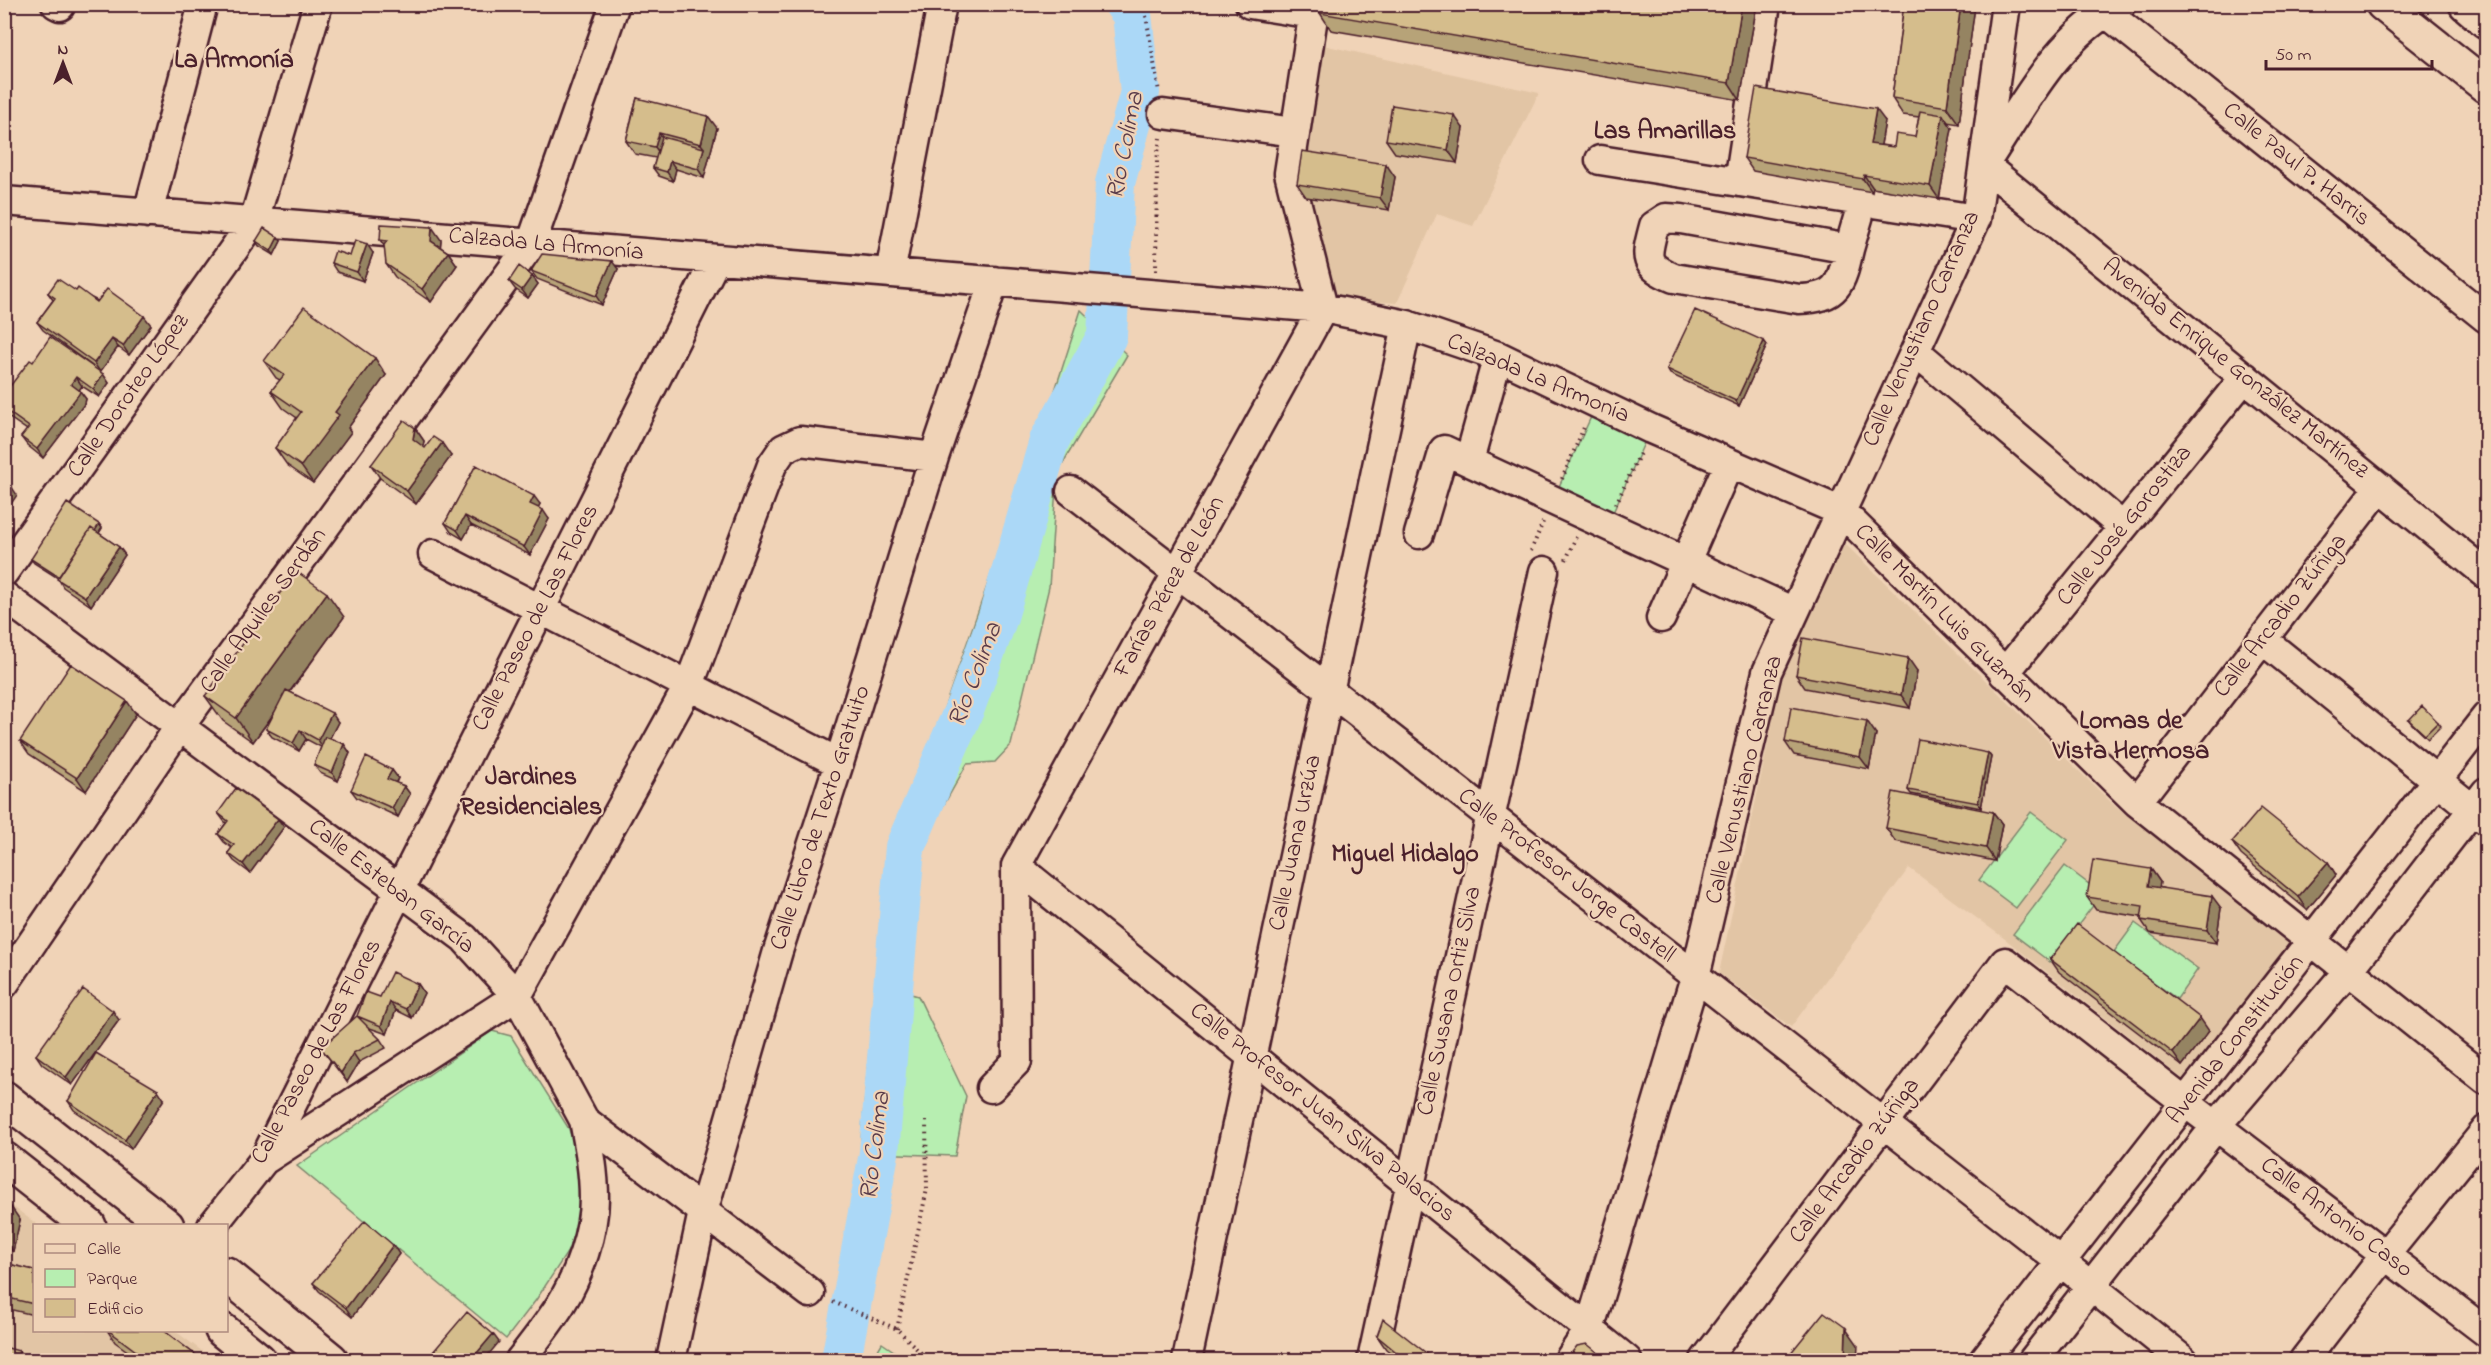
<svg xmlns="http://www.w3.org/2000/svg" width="2491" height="1365" viewBox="0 0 2491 1365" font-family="'Indie Flower',sans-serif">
<rect width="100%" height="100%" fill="#f0d3b7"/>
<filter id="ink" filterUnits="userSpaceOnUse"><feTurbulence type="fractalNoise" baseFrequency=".0167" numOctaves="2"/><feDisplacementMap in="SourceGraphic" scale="12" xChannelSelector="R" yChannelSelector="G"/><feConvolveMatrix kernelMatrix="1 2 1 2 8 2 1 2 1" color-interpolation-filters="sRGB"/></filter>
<g filter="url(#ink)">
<path fill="#e2c5a5" d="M 1323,45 L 1539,93 L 1473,226 L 1437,214 L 1397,303 L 1328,298 L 1298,176 Z
M 1843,542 L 2113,804 L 2290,945 L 2183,1079 L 2005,939 L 1909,868 L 1791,1027 L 1719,973 L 1782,678 Z
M 4,1200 L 38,1225 L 34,1226 L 34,1330 L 175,1331 L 214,1360 L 5,1360 Z"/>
<path fill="#b7eeb1" stroke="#80866e" stroke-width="1.5" d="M 1081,310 L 1127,355 L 1057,473 L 1049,587 L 1011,745 L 995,762 L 967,764 L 937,817 L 906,817 L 1049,409 Z
M 1591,417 L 1645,441 L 1611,517 L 1556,493 Z
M 2031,812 L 2068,840 L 2016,908 L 1979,880 Z
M 2065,866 L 2102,894 L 2050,962 L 2013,934 Z
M 2135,923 L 2198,969 L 2177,999 L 2113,953 Z
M 875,984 L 918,996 L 966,1096 L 955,1156 L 871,1153 L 861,1140 Z
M 492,1031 L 511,1036 L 569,1129 L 585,1182 L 581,1212 L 568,1251 L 536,1300 L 506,1339 L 297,1166 Z
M 882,1343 L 907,1360 L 872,1360 Z"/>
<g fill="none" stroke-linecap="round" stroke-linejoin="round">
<path stroke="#abd8f7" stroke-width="40" d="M 841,1360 L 879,1153 L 905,847 L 966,705 L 998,617 L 1049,441 L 1107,336 L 1115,183 L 1140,92 L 1132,14 L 1124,4"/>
<defs>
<path id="minor" d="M 56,4 L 60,6
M 1250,4 L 1313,14
M 2121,4 C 2057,36 2022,108 1984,165 L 2486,574
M 2105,12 L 2486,318
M 1163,114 L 1294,132
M 1600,160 L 1976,219
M 1739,182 L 1766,4
M 4,201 L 1323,308 L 1407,325 L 1498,356 L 1651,429 L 1842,512 L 2137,802 L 2486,1080
M 148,213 L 203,4
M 1849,249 C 1841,284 1838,298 1799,299 L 1674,278 C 1642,265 1646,257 1654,226 L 1666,218 L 1681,219 L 1849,249 L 1863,201
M 890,273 L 942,4
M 1915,351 L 2123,527
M 1469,461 L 1498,356
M 1071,491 L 1329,690 L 2061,1262 L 2183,1360
M 1419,534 L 1444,450 L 1794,612
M 433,554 L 839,763
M 4,572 L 254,221 L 318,4
M 4,596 L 464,938 L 517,996 L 584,1120 L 810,1293
M 1661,618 L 1729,463
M 2263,640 L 2486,820
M 2004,674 L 2245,377
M 2137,802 L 2380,487
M 1016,866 L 1627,1360
M 4,984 L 180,726 L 531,244 L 615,4
M 991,1088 L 1017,1061 L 1016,866 L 1323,308 L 1289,173 L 1315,4
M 266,1159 L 517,996 L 689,685 L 772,465 L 783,449 L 800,441 L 934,457
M 212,1226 L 264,1160 L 716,259
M 520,1360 C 534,1342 549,1323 561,1304 C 579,1275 594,1232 594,1198 C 594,1171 589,1146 584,1120
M 671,1360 L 703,1212 L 778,951 L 839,763 L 934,457 L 994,281
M 1187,1360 L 1407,325
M 1372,1360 L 1544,571
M 1569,1360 L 1589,1330 L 1695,977 L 1767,672 L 1976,219 L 2006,4
M 1705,1360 L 2005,962 L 2186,1103 L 2486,1332
M 1984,1360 L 2486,717
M 2033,1360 L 2216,1126 L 2349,970 L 2486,792
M 2304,1360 L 2385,1255 L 2486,1130"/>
<path id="major" d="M 2383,4 L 2486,86
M 2466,4 L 2486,21
M 4,1098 L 167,1226
M 4,1159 L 89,1226
M 226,1274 L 331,1360
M 222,1330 L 259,1360"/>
</defs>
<use href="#minor" stroke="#4a1f2b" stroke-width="33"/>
<use href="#major" stroke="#4a1f2b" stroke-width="38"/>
<path stroke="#4a1f2b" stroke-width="4" stroke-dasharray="1.5 4.5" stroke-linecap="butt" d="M 1144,4 L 1159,92
M 1156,271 L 1157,161 L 1160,138
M 1562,479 L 1585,425
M 1616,504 L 1641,451
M 1531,551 L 1543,522
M 1566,560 L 1576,537
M 833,1302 L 897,1329 L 928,1360
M 897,1329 L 927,1189 L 926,1121"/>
<use href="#minor" stroke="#f0d3b7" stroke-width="28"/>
<use href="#major" stroke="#f0d3b7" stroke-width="33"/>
</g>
<path fill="#b7a378" stroke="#4a1f2b" stroke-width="1.5" d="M 1321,4 L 1757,4 L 1740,100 L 1331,30 L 1320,13 Z
M 1904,4 L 1974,4 L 1975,6 L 1959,124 L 1947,122 L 1952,128 L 1939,199 L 1873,188 L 1872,192 L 1753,171 L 1744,158 L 1885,121 L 1881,145 L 1894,147 L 1915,137 L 1919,117 L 1903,115 L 1892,98 Z
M 637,98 L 717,128 L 704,178 L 676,169 L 673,181 L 659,176 L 653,168 L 656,158 L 635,154 L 626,141 Z
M 1463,128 L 1457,163 L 1395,153 L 1386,140 Z
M 1395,177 L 1389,210 L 1306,197 L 1297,184 Z
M 380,240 L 441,240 L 440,247 L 448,252 L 457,265 L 431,302 L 395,277 L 386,264 L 385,247 Z
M 256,241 L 281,241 L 274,255 L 259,246 Z
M 373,253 L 363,281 L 337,272 L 331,263 L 350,256 Z
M 618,269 L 602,305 L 537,279 L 531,271 Z
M 532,276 L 538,284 L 528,298 L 515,289 L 509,281 Z
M 76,291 L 151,325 L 129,355 L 118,347 L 100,372 L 103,374 L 109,383 L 99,397 L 82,386 L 79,390 L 86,399 L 85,403 L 43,458 L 27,445 L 21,437 L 27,430 L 4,414 L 4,394 L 33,362 L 91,365 L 43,330 L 37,322 L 53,300 L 48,293 Z
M 1764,341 L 1767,345 L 1739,406 L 1670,374 L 1667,369 Z
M 264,361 L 386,375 L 348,428 L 351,432 L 313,483 L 287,465 L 275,448 L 297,418 L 283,408 L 271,391 L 280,380 L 276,378 Z
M 415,428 L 424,441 L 423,446 L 425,448 L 451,456 L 416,504 L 380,478 L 371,465 Z
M 476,465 L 540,504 L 538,508 L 549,519 L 530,555 L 471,525 L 463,539 L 451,532 L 445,523 Z
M 99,524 L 102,528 L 99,533 L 119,547 L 125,555 L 91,606 L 63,587 L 58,578 L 34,563 L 31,559 Z
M 344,617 L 290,692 L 338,722 L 330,738 L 344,744 L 350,753 L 338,781 L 320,773 L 314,765 L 321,747 L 306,739 L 299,751 L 272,737 L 266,729 L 274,714 L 253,742 L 223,721 L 205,696 Z
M 1917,671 L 1910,708 L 1805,688 L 1796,675 Z
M 136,714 L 86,791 L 29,754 L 20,741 Z
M 2409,720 L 2438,722 L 2441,726 L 2428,739 L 2412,724 Z
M 1876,734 L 1869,769 L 1794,755 L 1785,742 Z
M 1988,753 L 1991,757 L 1981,808 L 1911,794 L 1908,790 Z
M 392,770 L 398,778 L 396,783 L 404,786 L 410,794 L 398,817 L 357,798 L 351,790 Z
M 1993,812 L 2002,824 L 1995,861 L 1895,841 L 1886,828 Z
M 218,813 L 278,819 L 284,827 L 250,873 L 234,861 L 228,853 L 232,848 L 224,842 L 218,834 L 226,823 L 224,821 Z
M 2232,842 L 2328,862 L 2336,875 L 2307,910 L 2241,855 Z
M 2151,869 L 2160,882 L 2159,887 L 2221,908 L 2216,943 L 2150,933 L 2141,920 L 2141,917 L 2096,910 L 2087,897 Z
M 2050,959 L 2209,1031 L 2182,1066 L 2059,972 Z
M 418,984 L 424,993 L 412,1018 L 396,1010 L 387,1034 L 367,1027 L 380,1039 L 386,1048 L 359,1062 L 347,1082 L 321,1048 L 380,997 Z
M 119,1020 L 72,1085 L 42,1064 L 36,1055 Z
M 164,1099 L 131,1149 L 74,1110 L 68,1101 Z
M 4,1206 L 20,1220 L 13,1251 L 4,1249 Z
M 393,1245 L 399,1254 L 352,1317 L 319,1291 L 313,1283 Z
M 4,1263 L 34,1270 L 34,1315 L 4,1308 Z
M 107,1330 L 163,1330 L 202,1360 L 140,1360 L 115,1342 Z
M 1377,1336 L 1435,1360 L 1400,1360 L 1386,1349 Z"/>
<path fill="#958462" stroke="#4a1f2b" stroke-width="1.5" d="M 1742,4 L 1757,4 L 1740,100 L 1729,83 Z
M 1961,4 L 1974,4 L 1975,6 L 1959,124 L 1947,107 Z
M 1876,109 L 1885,121 L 1879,156 L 1870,144 Z
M 1454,115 L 1463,128 L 1457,163 L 1448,150 Z
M 1943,115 L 1952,128 L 1939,199 L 1930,186 Z
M 708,116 L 717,128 L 704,178 L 698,169 L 704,148 L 701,144 Z
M 659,133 L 668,145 L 664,160 L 655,147 Z
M 670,161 L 676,169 L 673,181 L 667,172 Z
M 1386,164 L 1395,177 L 1389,210 L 1380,198 Z
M 1864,175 L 1873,188 L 1872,192 L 1863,179 Z
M 432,227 L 441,240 L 440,253 L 431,241 Z
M 278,237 L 281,241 L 274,255 L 271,251 Z
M 367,244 L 373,253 L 363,281 L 357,272 Z
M 448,252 L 457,265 L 431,302 L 422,289 Z
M 612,261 L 618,269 L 602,305 L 596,296 Z
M 532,276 L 538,284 L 528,298 L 522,290 Z
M 144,316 L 151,325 L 129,355 L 123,346 Z
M 112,339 L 118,347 L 100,372 L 94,363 Z
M 1764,341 L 1767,345 L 1739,406 L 1736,401 Z
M 375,358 L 386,375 L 348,428 L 351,432 L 313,483 L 301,466 L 335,412 Z
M 103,374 L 109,383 L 99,397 L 93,389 Z
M 76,377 L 82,386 L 77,393 L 71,384 Z
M 80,391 L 86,399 L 85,403 L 43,458 L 37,449 Z
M 415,428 L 424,441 L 422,452 L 413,439 Z
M 442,443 L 451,456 L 416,504 L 407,491 Z
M 11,486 L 17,495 L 6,511 L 4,509 L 4,496 Z
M 534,496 L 540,504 L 536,512 L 530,504 Z
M 543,510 L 549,519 L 530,555 L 524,547 Z
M 465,516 L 471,525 L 463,539 L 457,530 Z
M 99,524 L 102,528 L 66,584 L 63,579 Z
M 119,547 L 125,555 L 91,606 L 85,597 Z
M 327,593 L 344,617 L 253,742 L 236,718 Z
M 1908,658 L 1917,671 L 1910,708 L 1901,695 Z
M 127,701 L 136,714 L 86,791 L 77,778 Z
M 332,713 L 338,722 L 324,749 L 318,740 Z
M 1867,721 L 1876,734 L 1869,769 L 1860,757 Z
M 300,730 L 306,739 L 299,751 L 293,743 Z
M 344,744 L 350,753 L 338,781 L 332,773 Z
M 1988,753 L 1991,757 L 1981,808 L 1978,803 Z
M 392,770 L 398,778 L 393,787 L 387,779 Z
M 404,786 L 410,794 L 398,817 L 392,808 Z
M 1993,812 L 2002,824 L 1995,861 L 1986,848 Z
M 278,819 L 284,827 L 250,873 L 243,864 Z
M 2328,862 L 2336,875 L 2307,910 L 2298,897 Z
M 2151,869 L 2160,882 L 2157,899 L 2148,886 Z
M 2212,896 L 2221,908 L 2216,943 L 2207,930 Z
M 418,984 L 424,993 L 412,1018 L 406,1009 Z
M 390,1002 L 396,1010 L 387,1034 L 381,1026 Z
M 113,1011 L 119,1020 L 72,1085 L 66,1077 Z
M 2200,1018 L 2209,1031 L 2182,1066 L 2173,1053 Z
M 353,1053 L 359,1062 L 347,1082 L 341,1073 Z
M 158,1090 L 164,1099 L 131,1149 L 125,1140 Z
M 11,1207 L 20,1220 L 13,1251 L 4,1239 Z
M 393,1245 L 399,1254 L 352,1317 L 346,1308 Z
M 1846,1328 L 1858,1345 L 1857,1360 L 1845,1360 Z
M 493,1334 L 499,1342 L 484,1360 L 471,1360 Z
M 19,1351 L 26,1360 L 17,1360 Z"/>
<path fill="#d5bd8c" stroke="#4a1f2b" stroke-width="1.5" d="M 1321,4 L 1742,4 L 1729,83 L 1320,13 Z
M 1904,4 L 1961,4 L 1947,107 L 1892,98 Z
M 1756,88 L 1876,109 L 1870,144 L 1894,147 L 1896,134 L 1915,137 L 1920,111 L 1943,115 L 1930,186 L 1864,175 L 1863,179 L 1744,158 Z
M 637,98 L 708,116 L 701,144 L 659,133 L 655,147 L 626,141 Z
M 1392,105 L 1454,115 L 1448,150 L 1386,140 Z
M 662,137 L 704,148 L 698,169 L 670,161 L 667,172 L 653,168 Z
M 1302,151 L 1386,164 L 1380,198 L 1297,184 Z
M 381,224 L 432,227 L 431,241 L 448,252 L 422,289 L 386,264 L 384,245 L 387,241 L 380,240 Z
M 264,228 L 278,237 L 271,251 L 256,241 Z
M 355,240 L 367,244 L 357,272 L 331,263 L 335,251 L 350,256 Z
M 542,254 L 612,261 L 596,296 L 531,271 Z
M 519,266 L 532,276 L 522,290 L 509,281 Z
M 58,279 L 76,291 L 78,288 L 97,302 L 107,289 L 144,316 L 123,346 L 112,339 L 94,363 L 37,322 L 55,298 L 48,293 Z
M 304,307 L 375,358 L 335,412 L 339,415 L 301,466 L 275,448 L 301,412 L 271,391 L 284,375 L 264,361 Z
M 1695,310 L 1764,341 L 1736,401 L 1667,369 Z
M 50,337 L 103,374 L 93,389 L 76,377 L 71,384 L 80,391 L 79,394 L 37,449 L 21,437 L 29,427 L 4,409 L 4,394 L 30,360 L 33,362 Z
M 404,420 L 415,428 L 413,439 L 425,448 L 433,437 L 442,443 L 407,491 L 371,465 Z
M 476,465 L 534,496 L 530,504 L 543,510 L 524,547 L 465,516 L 457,530 L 445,523 Z
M 4,482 L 11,486 L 4,496 Z
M 67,503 L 99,524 L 95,531 L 91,528 L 59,577 L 31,559 Z
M 91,528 L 119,547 L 85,597 L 57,579 Z
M 296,571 L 327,593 L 236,718 L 205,696 Z
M 1803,638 L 1908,658 L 1901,695 L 1796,675 Z
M 71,664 L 127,701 L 77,778 L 20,741 Z
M 286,690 L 332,713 L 318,740 L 300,730 L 293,743 L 266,729 Z
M 2422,706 L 2438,722 L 2425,735 L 2409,720 Z
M 1791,707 L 1867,721 L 1860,757 L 1785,742 Z
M 325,737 L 344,744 L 332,773 L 314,765 Z
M 1918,739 L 1988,753 L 1978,803 L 1908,790 Z
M 366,757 L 392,770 L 387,779 L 404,786 L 392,808 L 351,790 Z
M 236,788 L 278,819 L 243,864 L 228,853 L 234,845 L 218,834 L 228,821 L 218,813 Z
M 1893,792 L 1993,812 L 1986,848 L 1886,828 Z
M 2261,808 L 2328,862 L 2298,897 L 2232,842 Z
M 2093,860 L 2151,869 L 2148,886 L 2212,896 L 2207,930 L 2141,920 L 2143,906 L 2087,897 Z
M 2077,924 L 2200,1018 L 2173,1053 L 2050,959 Z
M 392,972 L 418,984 L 406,1009 L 390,1002 L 381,1026 L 357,1016 L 366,992 L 380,997 Z
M 83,989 L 113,1011 L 66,1077 L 36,1055 Z
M 357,1016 L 380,1039 L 353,1053 L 341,1073 L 321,1048 Z
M 96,1053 L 158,1090 L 125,1140 L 68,1101 Z
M 4,1206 L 11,1207 L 4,1238 Z
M 365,1221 L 393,1245 L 346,1308 L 313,1283 Z
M 4,1263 L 34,1270 L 34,1304 L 4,1297 Z
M 467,1312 L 493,1334 L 471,1360 L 428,1360 L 427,1359 Z
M 1824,1312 L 1846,1328 L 1845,1360 L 1785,1360 Z
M 1383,1319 L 1435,1360 L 1406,1360 L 1377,1336 Z
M 108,1330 L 163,1330 L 202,1360 L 148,1360 Z
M 1587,1344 L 1607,1360 L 1566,1360 L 1577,1346 Z
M 4,1347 L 19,1351 L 17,1360 L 4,1360 Z"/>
</g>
<g text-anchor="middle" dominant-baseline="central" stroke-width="4.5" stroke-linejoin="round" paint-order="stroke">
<g font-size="24" fill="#4a1f2b" stroke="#f0d3b7">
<text transform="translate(2296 165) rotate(39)">Calle Paul P. Harris</text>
<text transform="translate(546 245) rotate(5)">Calzada La Armonía</text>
<text transform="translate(1922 329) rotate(-66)">Calle Venustiano Carranza</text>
<text transform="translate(2235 369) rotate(39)">Avenida Enrique González Martínez</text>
<text transform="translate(1538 379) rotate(23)">Calzada La Armonía</text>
<text transform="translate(129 396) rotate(-55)">Calle Doroteo López</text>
<text transform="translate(2125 526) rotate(-51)">Calle José Gorostiza</text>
<text transform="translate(1170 587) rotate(-61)">Farías Pérez de León</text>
<text transform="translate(264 611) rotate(-54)">Calle Aquiles Serdán</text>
<text transform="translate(1944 614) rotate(45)">Calle Martín Luis Guzmán</text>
<text transform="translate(2281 616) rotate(-52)">Calle Arcadio Zúñiga</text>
<text transform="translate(536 618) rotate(-63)">Calle Paseo de Las Flores</text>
<text transform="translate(1745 780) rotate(-76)">Calle Venustiano Carranza</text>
<text transform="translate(821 818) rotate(-72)">Calle Libro de Texto Gratuito</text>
<text transform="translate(1296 843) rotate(-78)">Calle Juana Urzúa</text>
<text transform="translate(1566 876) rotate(38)">Calle Profesor Jorge Castell</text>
<text transform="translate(391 887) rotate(38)">Calle Esteban García</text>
<text transform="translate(1450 1001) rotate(-78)">Calle Susana Ortiz Silva</text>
<text transform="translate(2236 1040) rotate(-52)">Avenida Constitución</text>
<text transform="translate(317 1052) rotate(-62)">Calle Paseo de Las Flores</text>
<text transform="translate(1322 1113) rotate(39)">Calle Profesor Juan Silva Palacios</text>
<text transform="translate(1855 1161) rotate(-53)">Calle Arcadio Zúñiga</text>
<text transform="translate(2336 1218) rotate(37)">Calle Antonio Caso</text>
</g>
<g font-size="26" font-weight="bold" fill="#4a1f2b" stroke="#f0d3b7">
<text x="234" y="61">La Armonía</text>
<text x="1665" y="132">Las Amarillas</text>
<text x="2131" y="722">Lomas de<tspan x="2131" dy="30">Vista Hermosa</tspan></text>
<text x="531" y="778">Jardines<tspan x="531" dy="30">Residenciales</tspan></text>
<text x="1405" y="855">Miguel Hidalgo</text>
</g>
<g font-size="26" font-style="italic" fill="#593b4a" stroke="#f0d3b7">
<text transform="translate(1126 146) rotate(-79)">Río Colima</text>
<text transform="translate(976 675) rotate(-69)">Río Colima</text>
<text transform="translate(876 1146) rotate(-83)">Río Colima</text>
</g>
</g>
<rect width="2491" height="1365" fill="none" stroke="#f0d3b7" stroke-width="24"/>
<rect x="12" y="12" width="2467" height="1341" fill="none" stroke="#4a1f2b" stroke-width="2" filter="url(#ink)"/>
<rect x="33" y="1224" width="195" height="108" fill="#f0d3b7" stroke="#ae8b7f" stroke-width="1.5"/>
<rect x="45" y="1244" width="30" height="9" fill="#f0d3b7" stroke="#ae8b7f" stroke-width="1.5"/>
<text x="87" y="1254" font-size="18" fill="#4a1f2b">Calle</text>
<rect x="45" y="1269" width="30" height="18" fill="#b7eeb1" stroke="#ae8b7f" stroke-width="1.5"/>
<text x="87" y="1284" font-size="18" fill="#4a1f2b">Parque</text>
<rect x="45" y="1299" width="30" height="18" fill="#d5bd8c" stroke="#ae8b7f" stroke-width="1.5"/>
<text x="87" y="1314" font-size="18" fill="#4a1f2b">Edificio</text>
<g transform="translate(63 63)" stroke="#f0d3b7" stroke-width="4.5" paint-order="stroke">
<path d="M0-4.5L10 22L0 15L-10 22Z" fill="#4a1f2b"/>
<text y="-9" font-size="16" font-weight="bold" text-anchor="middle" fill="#4a1f2b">N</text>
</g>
<path d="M2266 60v9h166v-9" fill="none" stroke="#4a1f2b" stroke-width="3"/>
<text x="2275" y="60" font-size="18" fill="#4a1f2b" stroke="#f0d3b7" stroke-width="4.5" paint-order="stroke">50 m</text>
</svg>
